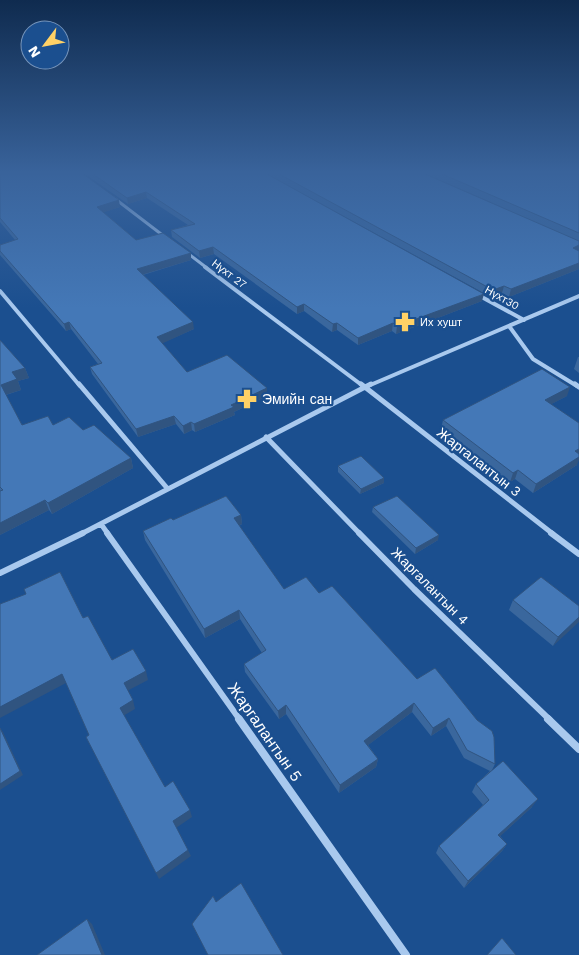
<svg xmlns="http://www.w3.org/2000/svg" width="579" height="955" viewBox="0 0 579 955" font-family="'Work Sans',sans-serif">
<rect width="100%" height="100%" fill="#1b4f8f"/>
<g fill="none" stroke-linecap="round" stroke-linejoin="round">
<path stroke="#a9c9ee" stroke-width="3" d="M 114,198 L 165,237
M 186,252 L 207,268"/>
<path stroke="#a9c9ee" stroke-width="4" d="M 205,267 L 363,386
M 0,291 L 80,386
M 478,295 L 524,320
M 509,326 L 533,359 L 577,386
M 368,386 L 579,296"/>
<path stroke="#a9c9ee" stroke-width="5" d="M 79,384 L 167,488
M 361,384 L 553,534
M 575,384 L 579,387
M 266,437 L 360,534
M 101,524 L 108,534
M 81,534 L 371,384"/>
<path stroke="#a9c9ee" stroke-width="6" d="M 107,533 L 240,720
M 359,533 L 414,589 L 550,720
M 551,533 L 579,554
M 0,573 L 83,533"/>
<path stroke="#a9c9ee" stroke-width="8" d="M 239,719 L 406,955
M 548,719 L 579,749"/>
</g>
<path fill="#3a679d" d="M 0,174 L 120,207 L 103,212 L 136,240 L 191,253 L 191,260 L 143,275 L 194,329 L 162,343 L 187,372 L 267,396 L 234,412 L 235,415 L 195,432 L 192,430 L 184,434 L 176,424 L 138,437 L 92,374 L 90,367 L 98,364 L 71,329 L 66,331 L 0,255 L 0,245 L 15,240 L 0,222 Z
M 85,174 L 267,174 L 482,301 L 396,334 L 392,331 L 358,345 L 337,330 L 332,332 L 304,311 L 297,314 L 214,254 L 200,258 L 172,237 L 171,230 L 188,225 L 147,198 L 128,204 Z
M 267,174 L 425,174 L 509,210 L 426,174 L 579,174 L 579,269 L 509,297 L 502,293 L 491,297 Z
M 0,340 L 25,368 L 29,378 L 18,381 L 21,390 L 6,395 L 22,425 L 53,425 L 83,430 L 131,458 L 133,468 L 52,514 L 49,510 L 0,535 Z
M 578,357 L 579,357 L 579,373 L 574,369 Z
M 567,396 L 551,404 L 577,465 L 533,493 L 515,479 L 510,482 L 441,429 L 443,420 Z
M 338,466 L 384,483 L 360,494 L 338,472 Z
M 373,507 L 438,540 L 415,554 L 372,512 Z
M 241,515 L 242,524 L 239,526 L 284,589 L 319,593 L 332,586 L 495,764 L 492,770 L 532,807 L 500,836 L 507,844 L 502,851 L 464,888 L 436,853 L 439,846 L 483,805 L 472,792 L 476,784 L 490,771 L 464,758 L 446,726 L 431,736 L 412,712 L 368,745 L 378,759 L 376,767 L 339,793 L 286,714 L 279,719 L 245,672 L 244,664 L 262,653 L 240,619 L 205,638 L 145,540 L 143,531 L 173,520 Z
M 513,600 L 579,606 L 553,646 L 509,610 Z"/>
<path fill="#305480" d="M 146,192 L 147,198 L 128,204 L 127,198 Z
M 119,200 L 120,207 L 99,214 L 97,207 Z
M 579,245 L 579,252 L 573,248 Z
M 213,247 L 214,254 L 200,258 L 199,251 Z
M 191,253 L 191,260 L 138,276 L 137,269 Z
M 579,263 L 579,269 L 509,297 L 511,289 Z
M 504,286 L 502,293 L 491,297 L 493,290 Z
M 484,294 L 482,301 L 396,334 L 397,326 Z
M 304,304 L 304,311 L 297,314 L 297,307 Z
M 69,322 L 71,329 L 66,331 L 64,324 Z
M 193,322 L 194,329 L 159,345 L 157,337 Z
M 337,323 L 337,330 L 332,332 L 333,324 Z
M 393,323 L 392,331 L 358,345 L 358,338 Z
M 25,368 L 29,378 L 18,381 L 21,390 L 5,395 L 1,385 L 12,372 Z
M 570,387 L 567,396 L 542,409 L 545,400 Z
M 267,388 L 267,396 L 234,412 L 235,415 L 195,432 L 194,424 L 231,405 Z
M 174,416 L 176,424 L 138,437 L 136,429 Z
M 191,422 L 192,430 L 184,434 L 183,426 Z
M 579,449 L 579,456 L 575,451 Z
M 579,457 L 579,460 L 577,465 L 533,493 L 536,484 Z
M 131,458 L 133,468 L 52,514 L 48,503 Z
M 518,470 L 515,479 L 510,482 L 513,473 Z
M 384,478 L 384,483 L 360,494 L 361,489 Z
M 45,500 L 49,510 L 0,535 L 0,523 Z
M 241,515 L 242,524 L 234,528 L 234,518 Z
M 439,535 L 438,540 L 415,554 L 416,548 Z
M 239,610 L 240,619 L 205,638 L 204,629 Z
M 579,617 L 579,622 L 553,646 L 558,637 Z
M 146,671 L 148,680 L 127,691 L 124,683 Z
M 62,674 L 66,683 L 0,718 L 0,707 Z
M 133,700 L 135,709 L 123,716 L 120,708 Z
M 414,703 L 412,712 L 363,749 L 364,741 Z
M 286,705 L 286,714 L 279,719 L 278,711 Z
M 449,718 L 446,726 L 431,736 L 433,728 Z
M 0,728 L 3,732 L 23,775 L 0,790 Z
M 378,759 L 376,767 L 339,793 L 340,785 Z
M 538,799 L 532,807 L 494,842 L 498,835 Z
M 190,810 L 192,817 L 176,828 L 173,821 Z
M 507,844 L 502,851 L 464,888 L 468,881 Z
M 188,850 L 191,856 L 159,879 L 156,873 Z
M 87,919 L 92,924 L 105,955 L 102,955 Z"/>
<path fill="#4478b7" stroke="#305480" d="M 0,174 L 83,174 L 119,200 L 97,207 L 136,240 L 163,233 L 191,253 L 137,269 L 193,322 L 157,337 L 187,372 L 227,355 L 267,388 L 231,405 L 234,407 L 194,424 L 191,422 L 183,426 L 174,416 L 136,429 L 90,367 L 102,363 L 69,322 L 64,324 L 0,251 L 0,245 L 18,239 L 0,218 Z
M 93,174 L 267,174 L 484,294 L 397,326 L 393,323 L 358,338 L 337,323 L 333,324 L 304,304 L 297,307 L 213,247 L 199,251 L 171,230 L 195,224 L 146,192 L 127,198 Z
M 279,174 L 425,174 L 579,241 L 579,245 L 573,248 L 579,251 L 579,263 L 511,289 L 504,286 L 493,290 Z
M 442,174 L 579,174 L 579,233 Z
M 0,340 L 25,368 L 12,372 L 17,379 L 1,385 L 22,425 L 48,416 L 53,425 L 69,417 L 83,430 L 94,425 L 131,458 L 48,503 L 45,500 L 0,523 L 0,491 L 3,490 L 0,487 Z
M 542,369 L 570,387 L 545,400 L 579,423 L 579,449 L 575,451 L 579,454 L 579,457 L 536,484 L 518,470 L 513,473 L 443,420 Z
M 361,456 L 384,478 L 361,489 L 338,466 Z
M 226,496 L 241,515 L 234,518 L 284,589 L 306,577 L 319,593 L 332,586 L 417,679 L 435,668 L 477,720 L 492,731 L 494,737 L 495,764 L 467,750 L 449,718 L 433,728 L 414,703 L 364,741 L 378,759 L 340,785 L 286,705 L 278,711 L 244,664 L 266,650 L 239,610 L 204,629 L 143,531 L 171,518 L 173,520 Z
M 397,496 L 439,535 L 416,548 L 373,507 Z
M 60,572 L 83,618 L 88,616 L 112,660 L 133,649 L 146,671 L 124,683 L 133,700 L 120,708 L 165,787 L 173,781 L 190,810 L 173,821 L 188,850 L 156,873 L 86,737 L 89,735 L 62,674 L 0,707 L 0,604 L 26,594 L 24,589 Z
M 541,577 L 579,606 L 579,617 L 558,637 L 513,600 Z
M 0,728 L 20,771 L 0,784 Z
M 503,761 L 538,799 L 498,835 L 507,844 L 468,881 L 439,846 L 489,800 L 476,784 Z
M 241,883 L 283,955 L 208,955 L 192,924 L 213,896 L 216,902 Z
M 87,919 L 102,955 L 37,955 Z
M 502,938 L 516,955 L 487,955 Z"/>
<linearGradient id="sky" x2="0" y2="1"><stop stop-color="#0f2b4f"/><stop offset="0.56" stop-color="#39639b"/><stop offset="1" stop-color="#39639b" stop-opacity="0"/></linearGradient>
<rect width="579" height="308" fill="url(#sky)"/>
<defs>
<symbol id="pharmacy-bare" viewBox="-9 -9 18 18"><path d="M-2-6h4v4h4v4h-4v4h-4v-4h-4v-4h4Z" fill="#ffd166" stroke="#1b4f8f" stroke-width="2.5" paint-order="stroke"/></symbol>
</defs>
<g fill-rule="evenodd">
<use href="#pharmacy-bare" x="391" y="308" width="28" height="28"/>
<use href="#pharmacy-bare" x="233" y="385" width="28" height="28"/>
</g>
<g text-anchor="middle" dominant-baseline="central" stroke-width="4.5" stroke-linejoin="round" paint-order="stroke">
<g font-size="11" fill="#fff" stroke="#1b4f8f">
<text transform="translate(229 274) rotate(37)">Нүхт 27</text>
<text transform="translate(502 298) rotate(29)">Нүхт30</text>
</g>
<g font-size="11" fill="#fff" stroke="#1b4f8f" text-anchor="start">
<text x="420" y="322">Их хушт</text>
</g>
<g font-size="14" fill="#fff" stroke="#1b4f8f" text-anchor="start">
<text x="262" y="399">Эмийн сан</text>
</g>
<g font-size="14" fill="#fff" stroke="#1b4f8f">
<text transform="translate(479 462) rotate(38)">Жаргалантын 3</text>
<text transform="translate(430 586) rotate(45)">Жаргалантын 4</text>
</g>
<g font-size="16" fill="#fff" stroke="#1b4f8f">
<text transform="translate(265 732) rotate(55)">Жаргалантын 5</text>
</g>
</g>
<g transform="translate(45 45) rotate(238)"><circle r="24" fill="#1b4f8f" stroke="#7695bc"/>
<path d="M0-4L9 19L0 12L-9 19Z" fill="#ffd166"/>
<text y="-8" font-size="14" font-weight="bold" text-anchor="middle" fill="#ffffff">N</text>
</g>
</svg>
